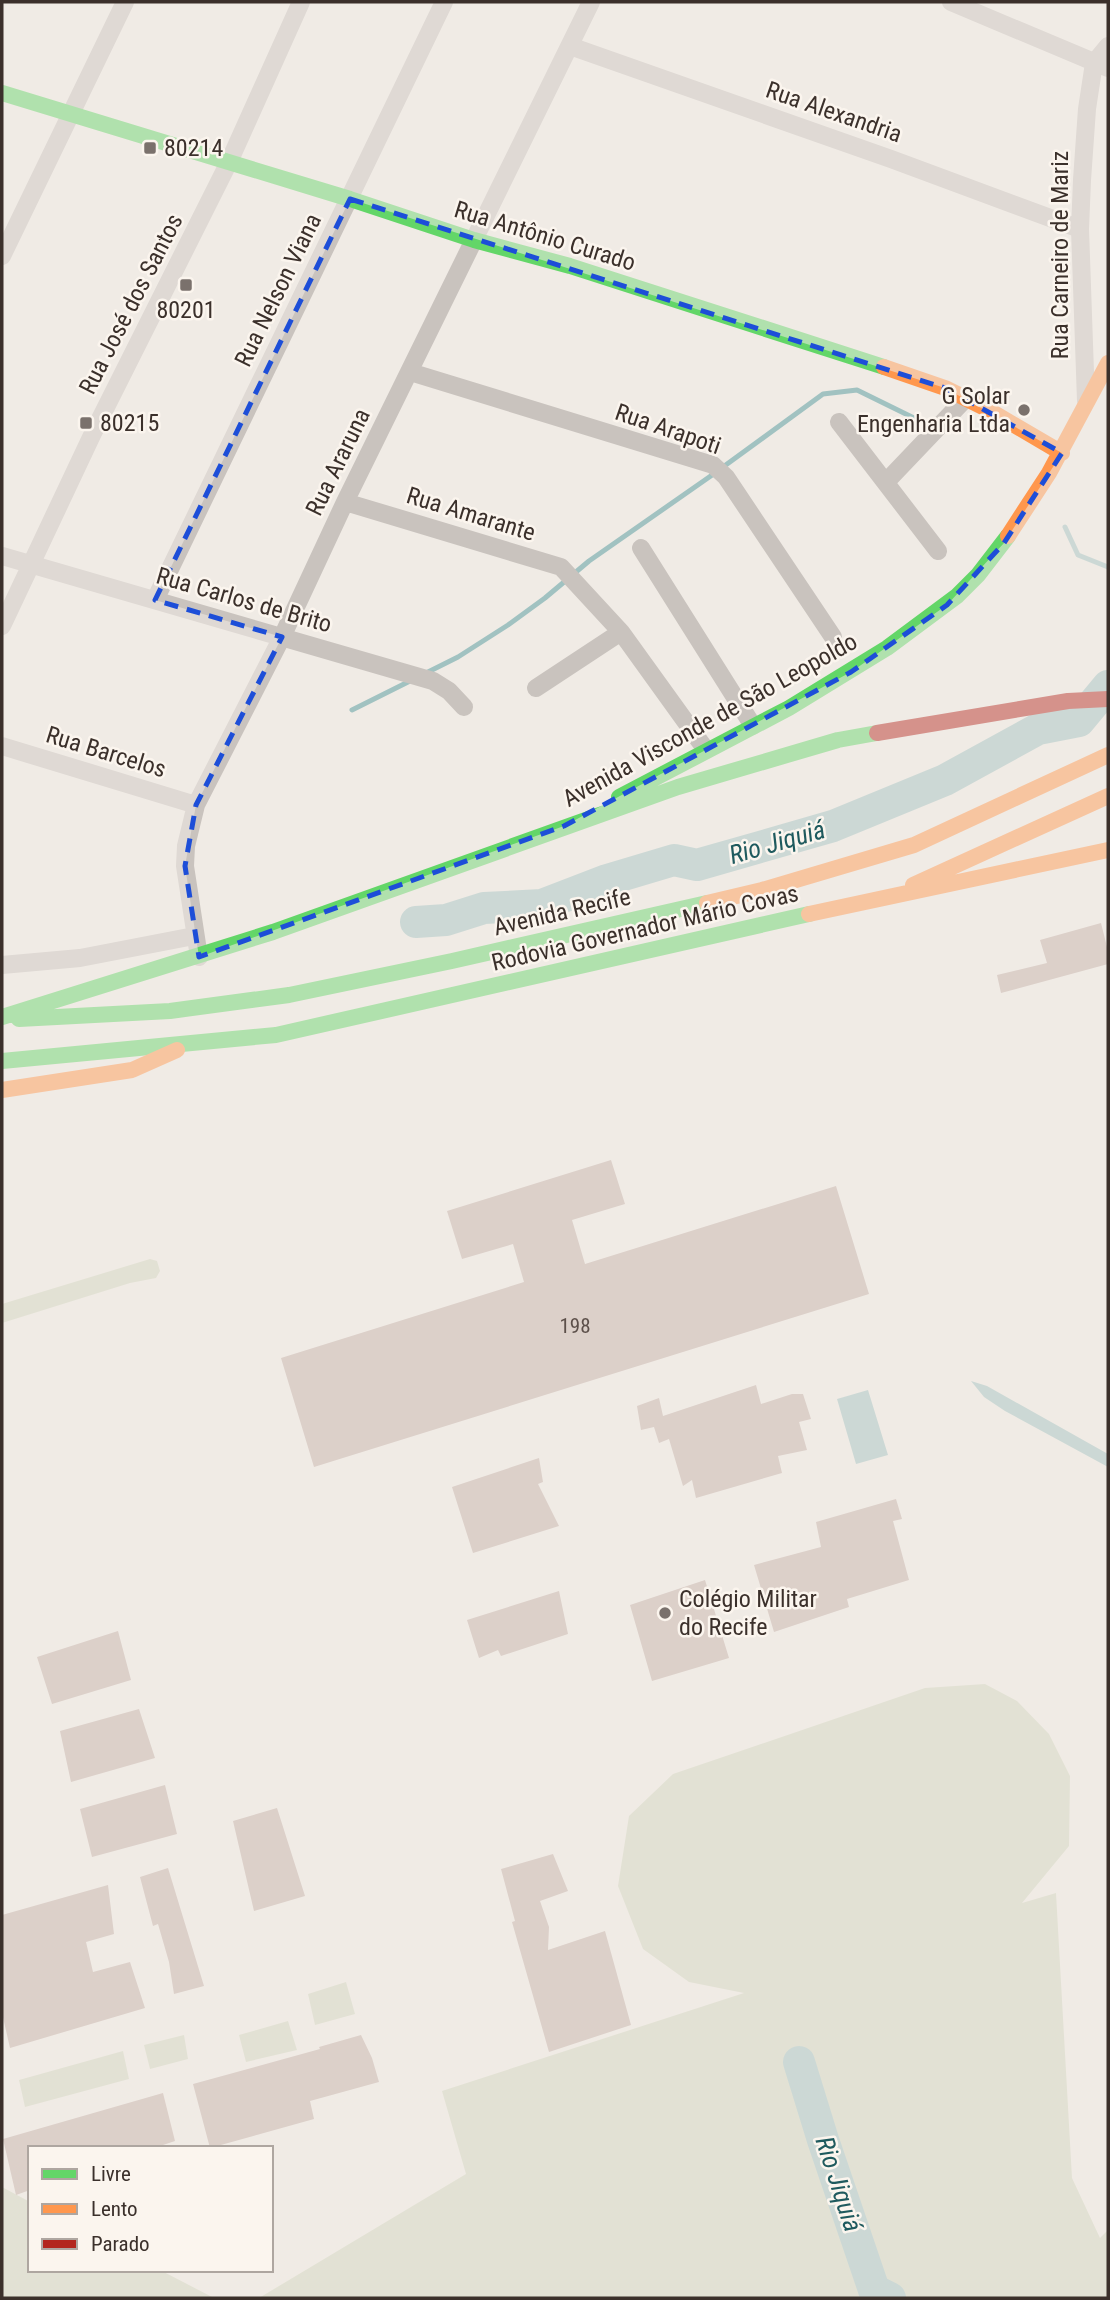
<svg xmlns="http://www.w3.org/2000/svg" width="1110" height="2300" viewBox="0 0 1110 2300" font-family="'Roboto Condensed',sans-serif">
<rect width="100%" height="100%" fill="#f0ebe5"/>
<path fill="#d1d6bf" d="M 150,1259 L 157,1261 L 160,1271 L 156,1278 L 130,1283 L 2,1323 L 2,1304 Z
M 985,1684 L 1017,1701 L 1049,1734 L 1070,1776 L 1069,1846 L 1022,1903 L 1056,1893 L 1072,2178 L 1100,2238 L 1108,2230 L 1108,2298 L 259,2298 L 466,2174 L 442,2091 L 744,1993 L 689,1982 L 643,1949 L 618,1886 L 629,1816 L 673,1774 L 925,1688 Z
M 346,1982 L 355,2014 L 315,2025 L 308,1994 Z
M 288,2021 L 297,2050 L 246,2062 L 239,2035 Z
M 184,2035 L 188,2059 L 150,2069 L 144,2045 Z
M 123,2051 L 129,2079 L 25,2107 L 19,2080 Z
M 2,2187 L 30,2202 L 30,2270 L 160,2270 L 214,2298 L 2,2298 Z"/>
<path fill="#a1c2c1" d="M 971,1381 L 987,1386 L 1108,1454 L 1108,1467 L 1005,1411 L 984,1397 Z
M 868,1390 L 888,1455 L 856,1464 L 837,1399 Z"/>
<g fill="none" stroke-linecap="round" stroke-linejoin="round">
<path stroke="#a1c2c1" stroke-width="5" d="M 723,467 L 823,394 L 857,390 L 916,419
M 1065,527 L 1078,555 L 1108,567
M 424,674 L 458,657 L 508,625 L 545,598 L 589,561 L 715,473
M 352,710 L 412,680"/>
<path stroke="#a1c2c1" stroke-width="32" d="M 416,922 L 446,920 L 484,908 L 542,905 L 607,880 L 674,860 L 697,865 L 833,826 L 945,780 L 1038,729 L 1079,721 L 1108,686
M 799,2062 L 823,2140 L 874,2290 L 890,2298"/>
</g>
<path fill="#c3afa7" d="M 1101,923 L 1108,951 L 1108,964 L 1001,993 L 997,975 L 1047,963 L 1040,940 Z
M 611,1160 L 625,1204 L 572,1220 L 585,1264 L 836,1186 L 869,1294 L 314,1467 L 281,1358 L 524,1282 L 513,1244 L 462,1259 L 447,1211 Z
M 756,1385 L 761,1404 L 792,1394 L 803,1394 L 811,1419 L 799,1422 L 807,1450 L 778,1456 L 782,1473 L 696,1498 L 692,1480 L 683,1486 L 669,1439 L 659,1443 L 654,1427 L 641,1430 L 637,1406 L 659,1398 L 663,1416 Z
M 539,1458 L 543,1482 L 538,1484 L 559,1526 L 473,1553 L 452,1487 Z
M 896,1499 L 902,1519 L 893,1521 L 909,1580 L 847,1599 L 849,1607 L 774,1632 L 754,1565 L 821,1547 L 816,1522 Z
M 705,1580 L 729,1658 L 652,1681 L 630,1605 Z
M 559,1591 L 568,1634 L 501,1656 L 498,1650 L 479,1658 L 467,1620 Z
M 118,1631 L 131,1680 L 52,1704 L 37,1657 Z
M 139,1709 L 155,1758 L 71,1782 L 60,1731 Z
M 165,1785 L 177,1834 L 92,1857 L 80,1809 Z
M 277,1808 L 305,1896 L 254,1911 L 233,1821 Z
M 553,1854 L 568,1891 L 540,1901 L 549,1927 L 548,1950 L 605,1931 L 631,2025 L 549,2052 L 512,1922 L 515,1921 L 501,1869 Z
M 168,1868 L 204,1986 L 174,1994 L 169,1962 L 158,1924 L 153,1926 L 140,1877 Z
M 108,1885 L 114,1934 L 86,1942 L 93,1972 L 130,1962 L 145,2008 L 10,2048 L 2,2013 L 2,1915 Z
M 361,2035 L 372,2058 L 379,2082 L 310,2101 L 314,2119 L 210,2148 L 193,2084 L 320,2049 L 319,2047 Z
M 163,2093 L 175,2141 L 154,2148 L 30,2148 L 30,2190 L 16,2195 L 3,2139 Z"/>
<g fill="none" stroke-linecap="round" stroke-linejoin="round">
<path stroke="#c9c3be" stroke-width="18" d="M 951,2 L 1108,68
M 570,46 L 891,159 L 1080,229
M 2,256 L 125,2
M 410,372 L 713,465 L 726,477 L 833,637
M 1086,401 L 1080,229 L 1082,180 L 1087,109 L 1094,63 L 1108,46
M 839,422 L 938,551
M 886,482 L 966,398
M 345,502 L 561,567 L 621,632 L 706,750
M 641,548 L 753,726
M 2,556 L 433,681 L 449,691 L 464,707
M 155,600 L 444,2
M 2,626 L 93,433 L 229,162 L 301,2
M 536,688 L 621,632
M 2,746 L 196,805
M 199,957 L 185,866 L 186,846 L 196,805 L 282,637 L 345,502 L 591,2
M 2,965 L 80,958 L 194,936"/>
<path stroke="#63d668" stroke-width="16" d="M 2,93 L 350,199 L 474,240 L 570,266 L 884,367
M 619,797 L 789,708 L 887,648 L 957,596 L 978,575 L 1008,536
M 2,1017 L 273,932 L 678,787 L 838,740 L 877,733
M 19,1019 L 170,1011 L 289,995 L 452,961 L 707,903
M 2,1061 L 276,1035 L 809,914"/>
<path stroke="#ff974d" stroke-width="16" d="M 884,367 L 945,388 L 987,409 L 1062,453
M 1008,536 L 1049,473 L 1108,363
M 913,885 L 1108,796
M 707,903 L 762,890 L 914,845 L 1108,755
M 809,914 L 1108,850
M 2,1090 L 132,1070 L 177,1050"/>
<path stroke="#b3261e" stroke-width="16" d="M 877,733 L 1068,701 L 1108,699"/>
</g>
<path d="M0 0H1110V2300H0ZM 350,199 L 945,388 L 1062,453 L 1004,543 L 947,605 L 851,672 L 564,826 L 199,957 L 185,866 L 196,805 L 282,637 L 155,600 Z" fill="#f0ebe5" fill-opacity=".55" fill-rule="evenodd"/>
<path fill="none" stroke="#1d4ed8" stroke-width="5" stroke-dasharray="14 9" stroke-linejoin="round" d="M 350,199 L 945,388 L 1062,453 L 1004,543 L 947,605 L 851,672 L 564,826 L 199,957 L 185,866 L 196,805 L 282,637 L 155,600 Z"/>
<g fill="#7a716c" stroke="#fbf5ee" stroke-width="2.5">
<rect x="143" y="141" width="14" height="14" rx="3.5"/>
<rect x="179" y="278" width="14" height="14" rx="3.5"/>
<circle cx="1024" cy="410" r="7"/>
<rect x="79" y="416" width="14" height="14" rx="3.5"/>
<circle cx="665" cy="1613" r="7"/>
</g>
<g text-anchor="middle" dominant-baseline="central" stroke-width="5" stroke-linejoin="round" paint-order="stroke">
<g font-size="21" fill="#5d504a">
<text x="575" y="1326">198</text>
</g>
<g font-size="24" fill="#3b302b" stroke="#fbf5ee">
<text transform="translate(834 112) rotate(19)">Rua Alexandria</text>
<text transform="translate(545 236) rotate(17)">Rua Antônio Curado</text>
<text transform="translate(1060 255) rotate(-90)">Rua Carneiro de Mariz</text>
<text transform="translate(278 290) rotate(-64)">Rua Nelson Viana</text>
<text transform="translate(131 304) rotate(-63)">Rua José dos Santos</text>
<text transform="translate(668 429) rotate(19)">Rua Arapoti</text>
<text transform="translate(338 462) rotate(-64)">Rua Araruna</text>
<text transform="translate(471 514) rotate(17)">Rua Amarante</text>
<text transform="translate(244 600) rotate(16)">Rua Carlos de Brito</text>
<text transform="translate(710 720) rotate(-29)">Avenida Visconde de São Leopoldo</text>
<text transform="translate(106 752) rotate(17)">Rua Barcelos</text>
<text transform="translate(562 912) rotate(-13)">Avenida Recife</text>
<text transform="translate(645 928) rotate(-13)">Rodovia Governador Mário Covas</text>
</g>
<g font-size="24" fill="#3b302b" stroke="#fbf5ee" text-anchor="start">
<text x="164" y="148">80214</text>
<text x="186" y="310" text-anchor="middle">80201</text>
<text x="1010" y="396" text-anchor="end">G Solar<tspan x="1010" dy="28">Engenharia Ltda</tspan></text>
<text x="100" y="423">80215</text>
<text x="679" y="1599">Colégio Militar<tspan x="679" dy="28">do Recife</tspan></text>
</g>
<g font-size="26" font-style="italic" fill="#1f5a5e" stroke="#fbf5ee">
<text transform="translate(777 842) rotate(-16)">Rio Jiquiá</text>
<text transform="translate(839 2184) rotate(72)">Rio Jiquiá</text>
</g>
</g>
<rect width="1110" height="2300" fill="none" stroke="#3b302b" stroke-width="7"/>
<rect x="28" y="2146" width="245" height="126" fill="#fbf5ee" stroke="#aea6a0" stroke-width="2"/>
<rect x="42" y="2169" width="35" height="10" fill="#63d668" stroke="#aea6a0" stroke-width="2"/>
<text x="91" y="2181" font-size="21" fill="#3b302b">Livre</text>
<rect x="42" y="2204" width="35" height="10" fill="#ff974d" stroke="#aea6a0" stroke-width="2"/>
<text x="91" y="2216" font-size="21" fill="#3b302b">Lento</text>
<rect x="42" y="2239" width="35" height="10" fill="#b3261e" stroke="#aea6a0" stroke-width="2"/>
<text x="91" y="2251" font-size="21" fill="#3b302b">Parado</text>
</svg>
